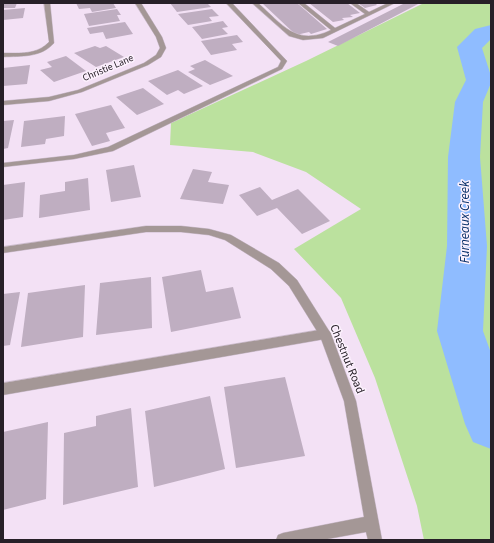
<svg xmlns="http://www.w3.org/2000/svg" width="494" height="543" viewBox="0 0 494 543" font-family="'Source Sans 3',sans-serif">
<rect width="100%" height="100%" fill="#f3e1f5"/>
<path fill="#bbe19e" d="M 424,3 L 491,3 L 491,540 L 424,540 L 417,506 L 375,378 L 341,298 L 294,249 L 361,209 L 306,172 L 253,152 L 170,145 L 171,123 L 306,61 Z"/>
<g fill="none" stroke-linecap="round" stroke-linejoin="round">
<path fill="#8fbcff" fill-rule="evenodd" d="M 491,25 L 491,39 L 482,48 L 491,76 L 491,83 L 483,102 L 480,157 L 487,246 L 483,331 L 491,353 L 491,449 L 473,442 L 465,424 L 437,331 L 447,246 L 448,157 L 455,102 L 466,80 L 457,47 L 475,29 Z"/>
</g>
<path fill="#bfaec1" d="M 3,3 L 17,3 L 15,8 L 3,8 Z
M 76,3 L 113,3 L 116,8 L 92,12 L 90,8 L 79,9 Z
M 170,3 L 207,3 L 211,7 L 177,12 Z
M 262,3 L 297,3 L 327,29 L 311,34 L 309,32 L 296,35 Z
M 309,3 L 347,3 L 360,13 L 350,15 L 353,17 L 342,18 L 344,20 L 333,22 Z
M 358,3 L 375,3 L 377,5 L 365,8 Z
M 405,3 L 420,3 L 338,46 L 328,42 Z
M 25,8 L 23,18 L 3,20 L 3,10 Z
M 117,9 L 121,15 L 117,15 L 120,21 L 89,26 L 84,14 Z
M 212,9 L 219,16 L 209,17 L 212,21 L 188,25 L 178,14 Z
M 223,21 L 228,27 L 222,28 L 228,34 L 202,39 L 192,27 Z
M 125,22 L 133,34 L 106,39 L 103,32 L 90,34 L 87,28 Z
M 237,35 L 243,42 L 232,44 L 237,50 L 211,55 L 201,41 Z
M 95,46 L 100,48 L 106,46 L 124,57 L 96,67 L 74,53 Z
M 66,56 L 86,71 L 54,82 L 40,70 L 52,67 L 47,62 Z
M 205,60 L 233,76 L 210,85 L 188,72 L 195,69 L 190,66 Z
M 30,65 L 27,84 L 3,86 L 3,68 Z
M 178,70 L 203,86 L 184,94 L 178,90 L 167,95 L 148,81 Z
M 143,88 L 164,104 L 137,115 L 116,97 Z
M 111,105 L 125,128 L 106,133 L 110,141 L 92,146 L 75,114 Z
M 65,116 L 64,136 L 46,139 L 45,144 L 21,147 L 24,121 Z
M 14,120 L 8,148 L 3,149 L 3,121 Z
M 134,165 L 141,197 L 111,202 L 106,170 Z
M 193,169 L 212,172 L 208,182 L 229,185 L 223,204 L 180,199 Z
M 88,178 L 90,210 L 39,218 L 40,195 L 65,191 L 65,182 Z
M 25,182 L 23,217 L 3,220 L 3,185 Z
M 260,187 L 272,200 L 298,189 L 330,221 L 302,234 L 277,208 L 257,216 L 239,195 Z
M 201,270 L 206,292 L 233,287 L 241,318 L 171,332 L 162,277 Z
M 151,277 L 152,328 L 96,335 L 100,283 Z
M 85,285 L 83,337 L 21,347 L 28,293 Z
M 20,292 L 10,345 L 3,346 L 3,294 Z
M 285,377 L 305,456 L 236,468 L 224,387 Z
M 210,396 L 225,469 L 154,487 L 145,411 Z
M 131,408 L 138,487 L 63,505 L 64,433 L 96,426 L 96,416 Z
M 48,422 L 46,499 L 3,510 L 3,432 Z"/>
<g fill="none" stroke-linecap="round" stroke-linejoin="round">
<defs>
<path id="service" d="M 44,3 L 50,3 L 54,43 C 41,58 21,56 3,57 L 3,53 C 19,53 37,55 49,42 Z
M 226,3 L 232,3 L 286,60 L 287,61 L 282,69 L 113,151 L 74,159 L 3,167 L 3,163 L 74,155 L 108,147 L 278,67 L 281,61 Z
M 252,3 L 258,3 C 282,24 296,47 331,30 L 298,3 L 304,3 L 335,28 L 365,14 L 350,3 L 356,3 L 369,12 L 388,3 L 395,3 L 323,38 L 303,40 L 289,36 Z
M 325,329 L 329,331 L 331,334 L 329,337 L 325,339 L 3,395 L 3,383 Z"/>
<path id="minor" d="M 135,3 L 141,3 L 162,37 L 166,48 L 161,57 L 148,65 L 82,92 L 49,101 L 3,105 L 3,101 L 49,97 L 78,90 L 144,63 L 156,55 L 160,48 L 156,37 Z
M 146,226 L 181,226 L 209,229 L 231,235 L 279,263 L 297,280 L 331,334 L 356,401 L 382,540 L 368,540 L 366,532 L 322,540 L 276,540 L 278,535 L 283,533 L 364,517 L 344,401 L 320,336 L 289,286 L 271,269 L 225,240 L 209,235 L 181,232 L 146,232 L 3,253 L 3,247 Z"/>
</defs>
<use href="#service" stroke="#cebed0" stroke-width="1"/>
<use href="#minor" stroke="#cebed0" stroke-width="1"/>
<use href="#service" fill="#a49796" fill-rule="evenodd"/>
<use href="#minor" fill="#a49796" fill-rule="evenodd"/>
</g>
<g text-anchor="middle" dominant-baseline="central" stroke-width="3" stroke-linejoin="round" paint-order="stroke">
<g font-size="10" fill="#272028" stroke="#fcf1fd">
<text transform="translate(108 68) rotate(-23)">Christie Lane</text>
</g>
<g font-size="12" fill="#272028" stroke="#fcf1fd">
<text transform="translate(347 359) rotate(68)">Chestnut Road</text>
</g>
<g font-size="13" font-style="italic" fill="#062e68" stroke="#fcf1fd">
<text transform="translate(465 222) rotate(-90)">Furneaux Creek</text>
</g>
</g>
<rect width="494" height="543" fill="none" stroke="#272028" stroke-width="8"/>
</svg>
